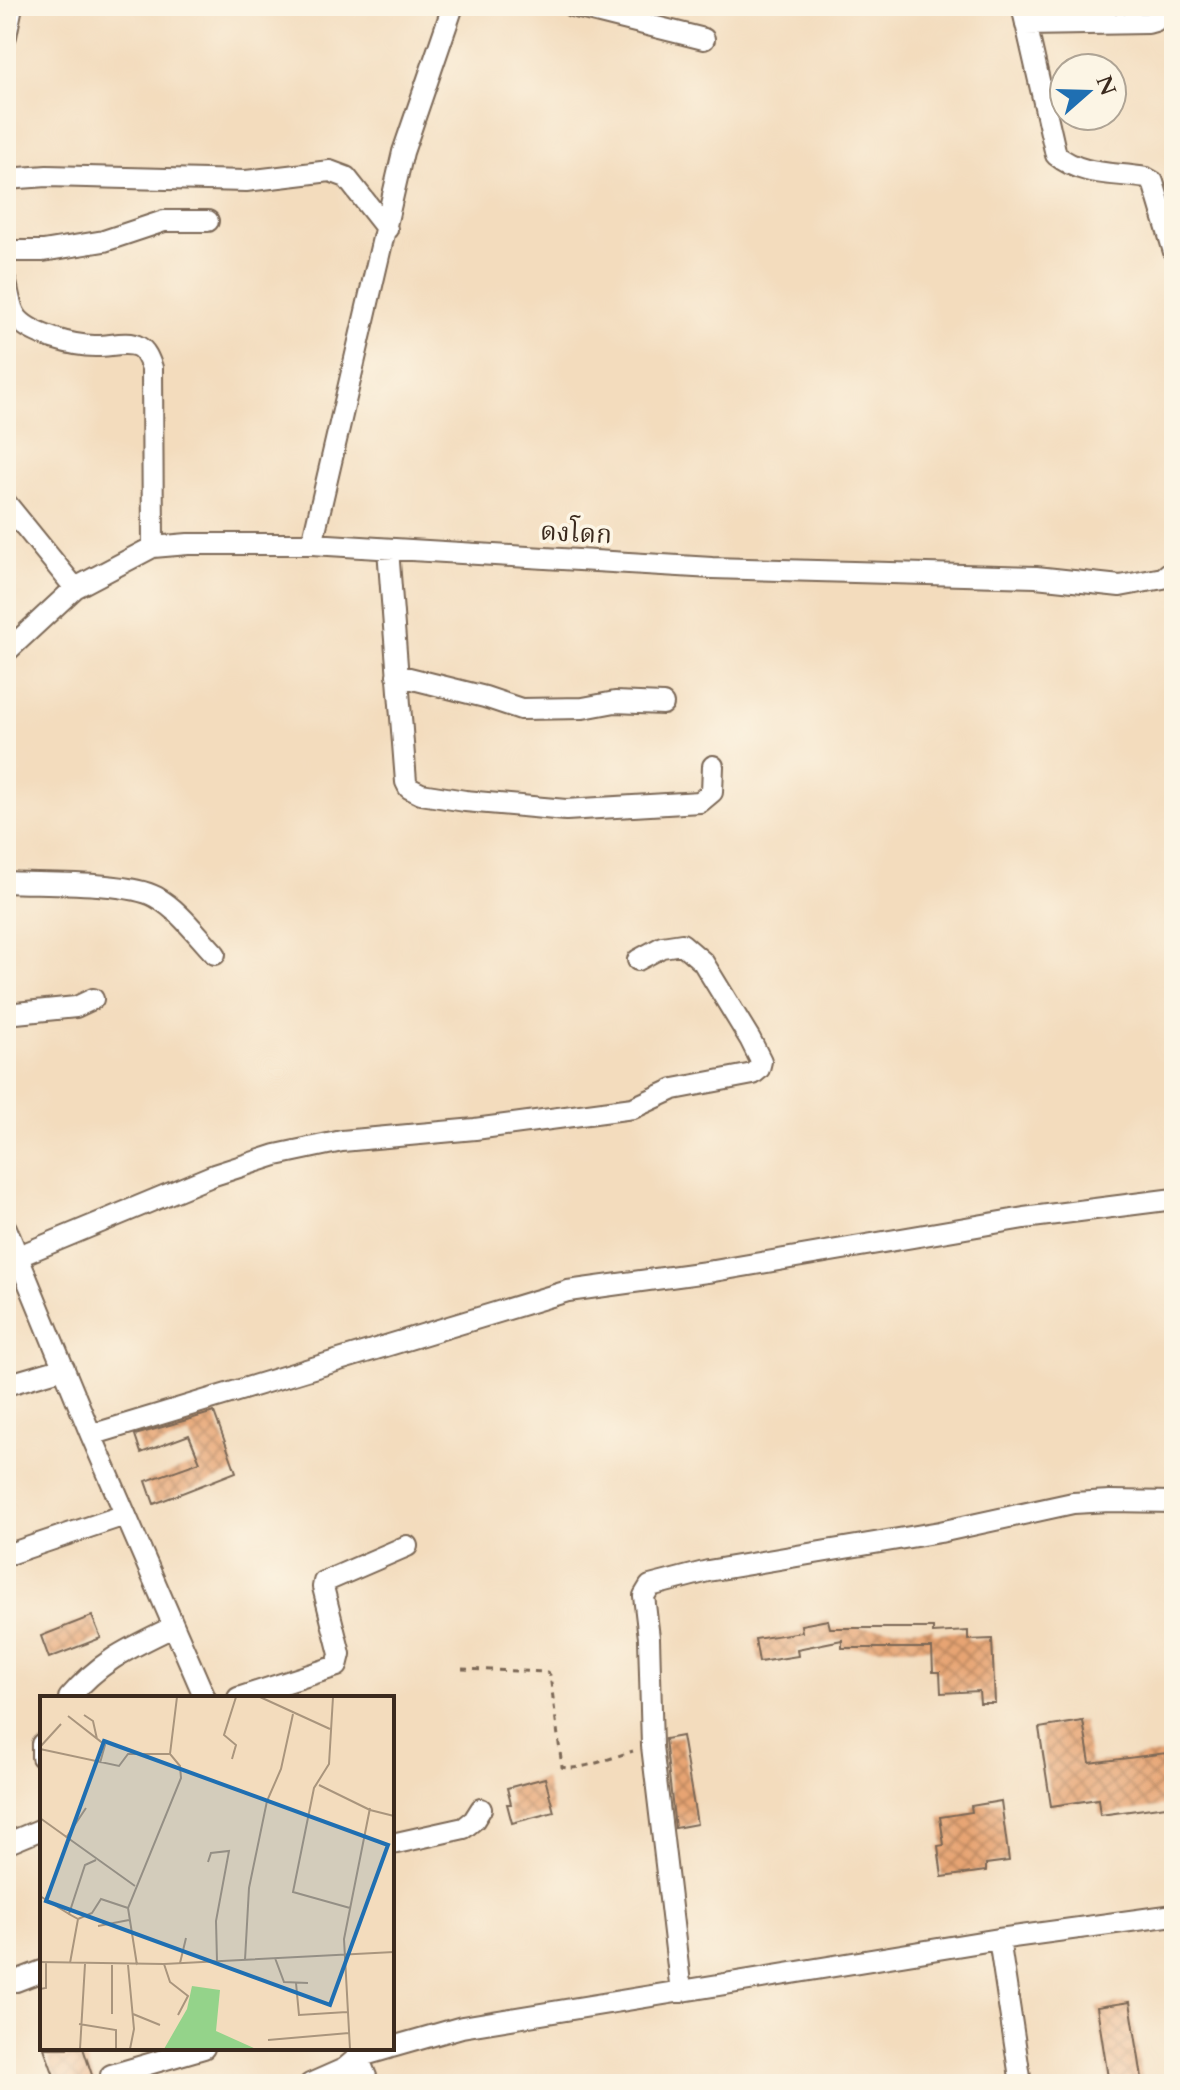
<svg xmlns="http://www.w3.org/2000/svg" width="1180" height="2090" viewBox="0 0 1180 2090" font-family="Cardo,'Noto Serif Thai',serif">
<defs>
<pattern id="building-cross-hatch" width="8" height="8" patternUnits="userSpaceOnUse" patternTransform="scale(2)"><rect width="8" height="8" fill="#e7a473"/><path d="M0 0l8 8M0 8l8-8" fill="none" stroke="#bc865e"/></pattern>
</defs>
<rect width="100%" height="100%" fill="#fcf5e5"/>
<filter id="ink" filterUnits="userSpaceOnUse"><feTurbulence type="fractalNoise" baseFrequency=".0125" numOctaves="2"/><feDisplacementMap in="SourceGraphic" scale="16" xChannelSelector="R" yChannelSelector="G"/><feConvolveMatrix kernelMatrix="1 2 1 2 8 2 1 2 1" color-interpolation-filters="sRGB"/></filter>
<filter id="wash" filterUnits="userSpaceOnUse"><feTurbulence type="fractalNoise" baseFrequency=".006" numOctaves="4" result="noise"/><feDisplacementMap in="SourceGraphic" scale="32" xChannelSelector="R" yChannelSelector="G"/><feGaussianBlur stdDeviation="1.8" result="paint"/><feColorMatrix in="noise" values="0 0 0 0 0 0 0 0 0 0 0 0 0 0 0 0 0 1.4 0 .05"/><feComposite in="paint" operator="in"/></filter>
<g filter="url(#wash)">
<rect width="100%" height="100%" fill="#f3dcbd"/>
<g id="blocks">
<path fill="url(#building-cross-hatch)" d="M 214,1412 L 236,1472 L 154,1504 L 146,1481 L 200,1462 L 189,1435 L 141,1453 L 135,1435 Z
M 92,1616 L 101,1638 L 49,1658 L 41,1636 Z
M 828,1620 L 830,1628 L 933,1628 L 933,1633 L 968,1631 L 968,1640 L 992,1639 L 995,1703 L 980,1703 L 979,1691 L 941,1693 L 940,1672 L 933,1672 L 932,1648 L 842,1648 L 842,1640 L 797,1649 L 798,1656 L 759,1662 L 755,1639 L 802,1632 L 801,1625 Z
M 1083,1721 L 1090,1763 L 1166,1753 L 1174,1805 L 1100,1815 L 1098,1799 L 1051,1806 L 1039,1728 Z
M 682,1736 L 697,1824 L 675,1828 L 665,1739 Z
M 545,1778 L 554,1812 L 512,1823 L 507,1804 L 511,1804 L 507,1788 Z
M 1001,1801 L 1009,1861 L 986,1864 L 986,1871 L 942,1877 L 938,1846 L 944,1845 L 940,1817 L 972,1812 L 971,1806 Z
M 1130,2002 L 1143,2084 L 1109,2084 L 1097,2007 Z
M 44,2048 L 83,2048 L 95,2084 L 57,2084 Z"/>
</g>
</g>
<g filter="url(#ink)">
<use href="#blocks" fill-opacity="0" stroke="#7b6856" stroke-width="2"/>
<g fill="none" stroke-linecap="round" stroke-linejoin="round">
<defs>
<path id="minor" d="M 572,6 L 704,39
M 1022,6 L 1056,155 C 1083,177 1114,172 1146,178 L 1153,182 L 1174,252
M 1026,25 L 1148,23 L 1155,21 L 1164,6
M 6,36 L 12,6
M 6,179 L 47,176 L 246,181 L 330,171 L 346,177 L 387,229
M 6,251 L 43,251 L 104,241 L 164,221 L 208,221
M 6,283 C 9,294 10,310 18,319 C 32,335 74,346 95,346 C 108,347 127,340 139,347 C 146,351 149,360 152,368 L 153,547
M 6,503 L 75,588
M 312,544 L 403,152 L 453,6
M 388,549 L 406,782 L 409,788 L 421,794 L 465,801 L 566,810 L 700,802 L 712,792 L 713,766
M 6,652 L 75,588 L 153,547 L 188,544 L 312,544 L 712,568 L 1036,577 L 1120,586 L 1163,578 L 1174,569
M 397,675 L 485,697 L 521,709 L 583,708 L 615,702 L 663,704
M 6,882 C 41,884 128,881 156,897 C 179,910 197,935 215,954
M 6,1014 L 76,1007 L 93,999
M 6,1228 L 91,1435 L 205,1698
M 19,1256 L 214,1175 L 276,1155 L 342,1141 L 475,1129 L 633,1108 L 674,1089 L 753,1074 L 759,1069 L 761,1061 L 750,1039 L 703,962 L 682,944 L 662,947 L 638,960
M 6,1385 L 64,1368
M 91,1435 L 568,1291 L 714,1271 L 1024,1218 L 1174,1199
M 6,1555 L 125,1515
M 69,1698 C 101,1660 130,1648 173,1627
M 238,1698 L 337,1666 L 340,1654 L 323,1587 L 324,1582 L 407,1546
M 42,1744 L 42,1757
M 6,1844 L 42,1829
M 392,1844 L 464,1828 L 474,1820 L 481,1809
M 999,1939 L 1021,2084
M 16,1981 L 42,1971
M 681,1992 L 652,1746 L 649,1638 L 644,1596 L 650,1586 L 708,1571 L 940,1532 L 1073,1503 L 1110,1501 L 1174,1502
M 392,2047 L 462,2027 L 999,1939 L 1174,1915
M 358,2048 L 358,2057 L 369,2084
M 111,2075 L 204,2048
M 310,2084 L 344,2069 L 358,2057 L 389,2048"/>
</defs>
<use href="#minor" stroke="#7b6856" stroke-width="24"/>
<path stroke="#7b6856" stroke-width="3" stroke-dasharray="6 6" stroke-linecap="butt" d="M 462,1669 L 547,1672 L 550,1675 L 562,1767 C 578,1772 616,1756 633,1751"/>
<use href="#minor" stroke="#fff" stroke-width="20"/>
</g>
</g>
<g text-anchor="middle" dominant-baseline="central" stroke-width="7" stroke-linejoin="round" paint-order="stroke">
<g font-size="26" fill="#3b2a1e" stroke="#fcf5e5">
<text transform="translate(576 533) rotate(3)">ดงโดก</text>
</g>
</g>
<g transform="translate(40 1696)">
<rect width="354" height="354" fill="#f3dcbd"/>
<path d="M 152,290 L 180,294 L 176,335 L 216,353 L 124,353 L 147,313 Z" fill="#94d38a"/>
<path fill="none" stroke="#a9957d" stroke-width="2" d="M 220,1 L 290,33M 293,1 L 289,68 L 274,92 L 253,196 L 310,212M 44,19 L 53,25 L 57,43M 28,20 L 65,49 L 60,67M 0,51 L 21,28M 0,53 L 79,70 L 88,58 L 130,58M 192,63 L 196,49 L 184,39 L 196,1M 279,89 L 330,114M 330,114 L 354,120M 0,122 L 95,190M 26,142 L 46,112M 168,166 L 171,157 L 189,155 L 176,225 L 177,265M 0,200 L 29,218M 38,223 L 52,217 L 61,203 L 88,212M 58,230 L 89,224M 235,262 L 244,286 L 268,287M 205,264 L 209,192 L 227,105 L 241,73 L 253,18M 0,266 L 124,268 L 354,256M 30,267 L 38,223 L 29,218 L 45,169 L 56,164M 140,267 L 146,242M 124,268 L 130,286 L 148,300 L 138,319M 72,269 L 72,318M 88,269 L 94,333 L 90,353M 97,269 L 88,212 L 141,82 L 140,70 L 130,58 L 137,1M 256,287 L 259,319 L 307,316M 0,293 L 6,292 L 6,266M 93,318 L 120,329M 39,328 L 76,334 L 76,353M 228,344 L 309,337M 40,353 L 45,268M 310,353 L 304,243 L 330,112"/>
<path fill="#1f6fb2" fill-opacity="0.15" stroke="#1f6fb2" stroke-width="4" d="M 64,45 L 348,149 L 290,309 L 6,205 Z"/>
<rect width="354" height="354" fill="none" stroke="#3b2a1e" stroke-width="4"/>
</g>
<rect width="1180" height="2090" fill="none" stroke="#fcf5e5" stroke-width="32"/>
<g transform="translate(1088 92) rotate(70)"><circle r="38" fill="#fcf5e5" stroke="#afa495" stroke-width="2"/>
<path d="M0-6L14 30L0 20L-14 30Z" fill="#1f6fb2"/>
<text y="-12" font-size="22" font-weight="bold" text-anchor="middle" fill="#3b2a1e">N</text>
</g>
</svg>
